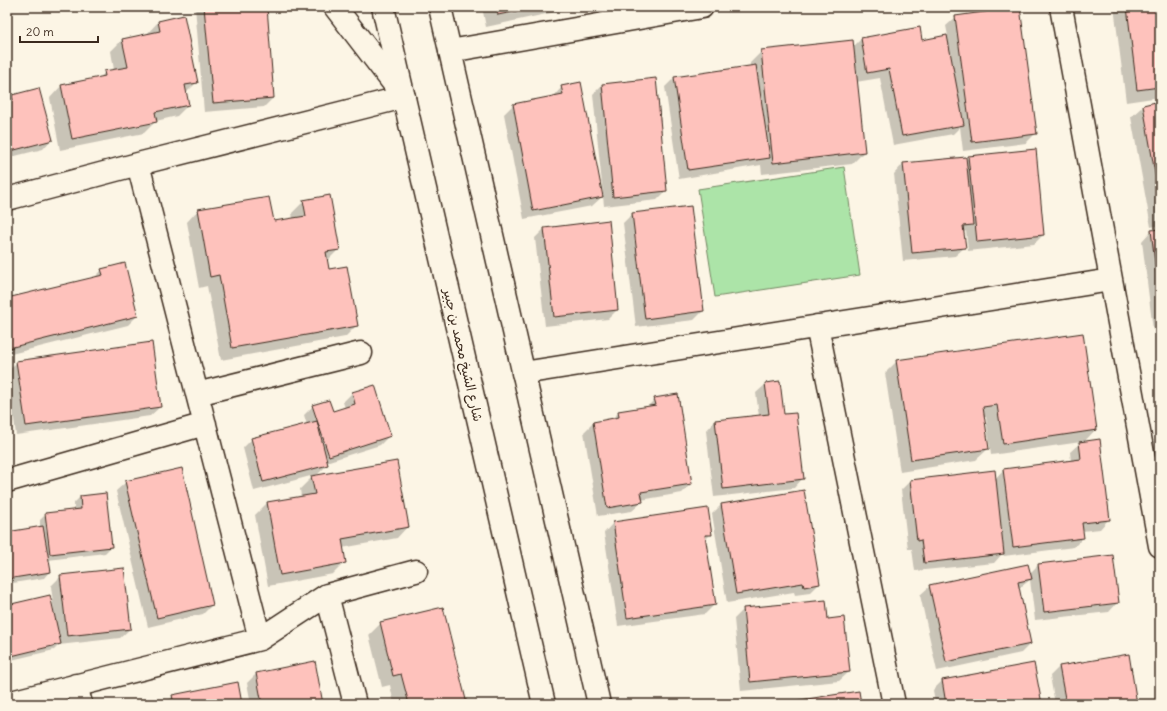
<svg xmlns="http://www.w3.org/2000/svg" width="1167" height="711" viewBox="0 0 1167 711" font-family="Delius,'Playpen Sans Arabic',sans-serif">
<rect width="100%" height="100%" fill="#fcf5e5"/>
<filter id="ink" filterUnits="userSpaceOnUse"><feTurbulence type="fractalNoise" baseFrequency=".025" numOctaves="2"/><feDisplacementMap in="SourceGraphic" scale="8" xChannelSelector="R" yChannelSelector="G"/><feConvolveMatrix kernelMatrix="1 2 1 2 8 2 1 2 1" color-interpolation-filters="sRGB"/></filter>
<g filter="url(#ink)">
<path fill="#ace4a8" stroke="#748763" d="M 844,167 L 860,275 L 715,297 L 698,189 Z"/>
<path fill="#0003" d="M 195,7 L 266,7 L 273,98 L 264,107 L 204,112 Z
M 482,7 L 579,7 L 486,27 Z
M 1114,7 L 1160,7 L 1160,97 L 1126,102 Z
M 183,16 L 197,82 L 186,93 L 188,105 L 177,116 L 156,121 L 144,133 L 60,150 L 50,98 L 61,86 L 99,79 L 105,72 L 114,70 L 111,51 L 122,40 L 146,35 L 158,22 Z
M 956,17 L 1036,133 L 1026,143 L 963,151 L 960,127 L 953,134 L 893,145 L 880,78 L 856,82 L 864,152 L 852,164 L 762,174 L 761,165 L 679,179 L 665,87 L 674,78 L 750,66 L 750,63 L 762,51 L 852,48 L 861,39 L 919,28 L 922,41 L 948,36 L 946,26 Z
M 602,85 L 666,191 L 657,200 L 604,206 L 603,196 L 592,206 L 524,219 L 504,114 L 513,105 L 553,97 L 562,87 L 601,195 L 603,195 L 593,94 Z
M 12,96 L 52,139 L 43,149 L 7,158 L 7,101 Z
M 1160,103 L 1160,225 L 1151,227 L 1131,117 L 1143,106 Z
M 969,157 L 1043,235 L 1034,244 L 968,251 L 966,231 L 963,233 L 965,247 L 955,256 L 903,261 L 894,174 L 903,164 L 966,160 Z
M 304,201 L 339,249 L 327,261 L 328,270 L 357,325 L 345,337 L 221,360 L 207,286 L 199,288 L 187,222 L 198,210 L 273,223 L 293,219 L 292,213 Z
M 690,207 L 703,311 L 694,320 L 636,327 L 623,223 L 632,214 Z
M 544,229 L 617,310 L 608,319 L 545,326 L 535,238 Z
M 1160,230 L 1160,329 L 1153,330 L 1142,241 L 1151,231 Z
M 102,270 L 137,316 L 128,325 L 7,355 L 7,299 L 93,279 Z
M 897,361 L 1096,429 L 1083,443 L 1109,519 L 1100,529 L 1082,531 L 1083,538 L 1074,547 L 1004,556 L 1003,553 L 994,563 L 915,571 L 912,549 L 908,549 L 901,490 L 910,481 L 995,479 L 1003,470 L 1071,461 L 1070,452 L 1081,442 L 991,455 L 986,417 L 983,417 L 988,449 L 976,460 L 900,472 L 885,373 Z
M 17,362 L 160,407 L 150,416 L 16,435 L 8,371 Z
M 766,384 L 784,415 L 803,478 L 794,488 L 714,497 L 706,431 L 715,421 L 759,416 L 756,393 Z
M 374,386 L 390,435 L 380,445 L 326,462 L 327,465 L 318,474 L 254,491 L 243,448 L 252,439 L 307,425 L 304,415 L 313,406 L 332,412 L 345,408 L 343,402 L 352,393 Z
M 655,399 L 691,484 L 682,493 L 641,500 L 642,502 L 632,511 L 598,516 L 584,432 L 593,423 L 611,420 L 619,412 L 646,408 Z
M 313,476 L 408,526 L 397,538 L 342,548 L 345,562 L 333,574 L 268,586 L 255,515 L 267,503 L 301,497 L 300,489 Z
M 126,482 L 212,605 L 203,614 L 148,627 L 116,491 Z
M 105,494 L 111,547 L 105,553 L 48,560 L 50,571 L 44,578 L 7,584 L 7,533 L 40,527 L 40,520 L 46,514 L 74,511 L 74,503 L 80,497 Z
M 721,505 L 819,584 L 810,593 L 795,595 L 794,592 L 727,603 L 712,514 Z
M 707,510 L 711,534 L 705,540 L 715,604 L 705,614 L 618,626 L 604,533 L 613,523 Z
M 1038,565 L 1118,602 L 1109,612 L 1035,620 L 1030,580 L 1018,589 L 1030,644 L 1021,653 L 937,671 L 920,595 L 930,586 L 1029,574 Z
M 61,576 L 130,629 L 120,638 L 59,645 L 54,650 L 7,661 L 7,606 L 54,612 L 51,586 Z
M 744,609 L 827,620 L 849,672 L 839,681 L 741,691 L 734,619 Z
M 381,623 L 466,704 L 394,704 L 390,685 L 382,687 L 369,635 Z
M 314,662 L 322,704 L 251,704 L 247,683 L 256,674 Z
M 1033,665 L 1040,704 L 935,704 L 933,690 L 942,681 Z
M 1060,666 L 1136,704 L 1055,704 L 1050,676 Z
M 173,696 L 241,704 L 165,704 Z"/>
<path fill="#fec2bc" stroke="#3b2a1e" d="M 204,7 L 267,7 L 274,98 L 213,103 Z
M 496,7 L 537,7 L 498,15 Z
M 1020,7 L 1037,134 L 972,142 L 955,16 Z
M 1127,7 L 1160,7 L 1160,87 L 1137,90 Z
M 184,15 L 198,83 L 185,85 L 189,105 L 155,112 L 157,122 L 72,139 L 61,85 L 105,76 L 104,71 L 128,67 L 122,39 L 160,31 L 158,21 Z
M 920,27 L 922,40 L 947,35 L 964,125 L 902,136 L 889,69 L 867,73 L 861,38 Z
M 853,40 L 865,152 L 773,163 L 761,50 Z
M 756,65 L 770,158 L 688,170 L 674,77 Z
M 656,78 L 667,191 L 613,197 L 602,84 Z
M 581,82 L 603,197 L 533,211 L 513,104 L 563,94 L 561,86 Z
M 39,88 L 53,140 L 7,152 L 7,102 L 13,100 L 12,95 Z
M 1160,101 L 1160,202 L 1143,105 Z
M 1036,149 L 1044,235 L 977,242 L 968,156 Z
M 966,157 L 973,225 L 963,226 L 966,248 L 912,253 L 903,163 Z
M 330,195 L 340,250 L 326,252 L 329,269 L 347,266 L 358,326 L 232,348 L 219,275 L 210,277 L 198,209 L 269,197 L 274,221 L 306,216 L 303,200 Z
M 691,206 L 704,311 L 645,319 L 632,213 Z
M 609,220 L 618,310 L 554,317 L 544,228 Z
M 1160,229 L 1160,304 L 1151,230 Z
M 125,263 L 138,316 L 9,348 L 7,338 L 7,298 L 103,275 L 101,269 Z
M 1083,333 L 1097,430 L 1003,444 L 997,405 L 983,407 L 989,449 L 911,460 L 896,360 Z
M 152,342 L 161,407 L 26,426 L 16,361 Z
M 780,381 L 784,414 L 796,413 L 804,479 L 723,489 L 715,420 L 769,414 L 765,383 Z
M 375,385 L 391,436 L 329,456 L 312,405 L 329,400 L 333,411 L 355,404 L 352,392 Z
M 678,394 L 692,484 L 641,492 L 643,502 L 607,508 L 593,422 L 619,417 L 618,411 L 656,405 L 654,398 Z
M 317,421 L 328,465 L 263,482 L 251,438 Z
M 1100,439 L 1110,520 L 1082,523 L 1084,538 L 1013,547 L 1003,469 L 1081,459 L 1079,442 Z
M 397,461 L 409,527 L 342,539 L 346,563 L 280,575 L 267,502 L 315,494 L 311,476 Z
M 182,468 L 213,605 L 157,618 L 125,481 Z
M 995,470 L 1004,554 L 924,563 L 921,540 L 917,541 L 910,480 Z
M 804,490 L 820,584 L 804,587 L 803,583 L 736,594 L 721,504 Z
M 106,493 L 112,547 L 50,554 L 45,513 L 81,509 L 80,496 Z
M 708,508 L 712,535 L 705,535 L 716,605 L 627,618 L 613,522 Z
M 43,526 L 51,572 L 7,579 L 7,532 Z
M 1113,555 L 1119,603 L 1044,612 L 1038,564 Z
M 1028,564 L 1032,579 L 1018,582 L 1031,644 L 946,662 L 929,585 Z
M 124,568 L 131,629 L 67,636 L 60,575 Z
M 50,595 L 61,644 L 7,657 L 7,605 Z
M 826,600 L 828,619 L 844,617 L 850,672 L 750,682 L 743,608 Z
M 443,607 L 467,704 L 409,704 L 401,674 L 393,676 L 380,622 Z
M 1129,654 L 1137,704 L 1066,704 L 1059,666 Z
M 315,661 L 323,704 L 262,704 L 256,673 Z
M 1034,663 L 1042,704 L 946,704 L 942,680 Z
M 238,682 L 242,704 L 174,704 L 172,695 Z
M 859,691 L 861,704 L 774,704 Z"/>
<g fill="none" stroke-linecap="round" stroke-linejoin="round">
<defs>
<path id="minor" d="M 1061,7 L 1160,546
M 450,51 L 702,7
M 138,164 L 260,639
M 7,199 L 138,164 L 404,97 L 335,7
M 817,326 L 894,704
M 523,373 L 1111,280
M 197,394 L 361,353
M 7,481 L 205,424
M 327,595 L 355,704
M 76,685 L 81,704
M 7,703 L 260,639 L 327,595 L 416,571"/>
<path id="major" d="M 383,7 L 544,704
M 440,7 L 599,704"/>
</defs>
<use href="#minor" stroke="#3b2a1e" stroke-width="25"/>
<use href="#major" stroke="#3b2a1e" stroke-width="25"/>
<use href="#minor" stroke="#fcf5e5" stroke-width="22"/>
<use href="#major" stroke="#fcf5e5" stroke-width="22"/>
</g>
</g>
<g text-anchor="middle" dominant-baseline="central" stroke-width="4" stroke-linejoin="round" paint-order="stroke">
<g font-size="13" fill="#3b2a1e" stroke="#fcf5e5">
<text transform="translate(463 355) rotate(77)">شارع الشيخ محمد بن جبير</text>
</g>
</g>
<rect width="1167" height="711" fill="none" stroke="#fcf5e5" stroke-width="24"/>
<rect x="12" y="12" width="1143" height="687" fill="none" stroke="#3b2a1e" stroke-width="1.5" filter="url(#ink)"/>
<path d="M20 36v6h78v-6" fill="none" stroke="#3b2a1e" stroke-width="2"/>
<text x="26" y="36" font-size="12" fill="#3b2a1e" stroke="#fcf5e5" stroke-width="3" paint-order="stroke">20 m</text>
</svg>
